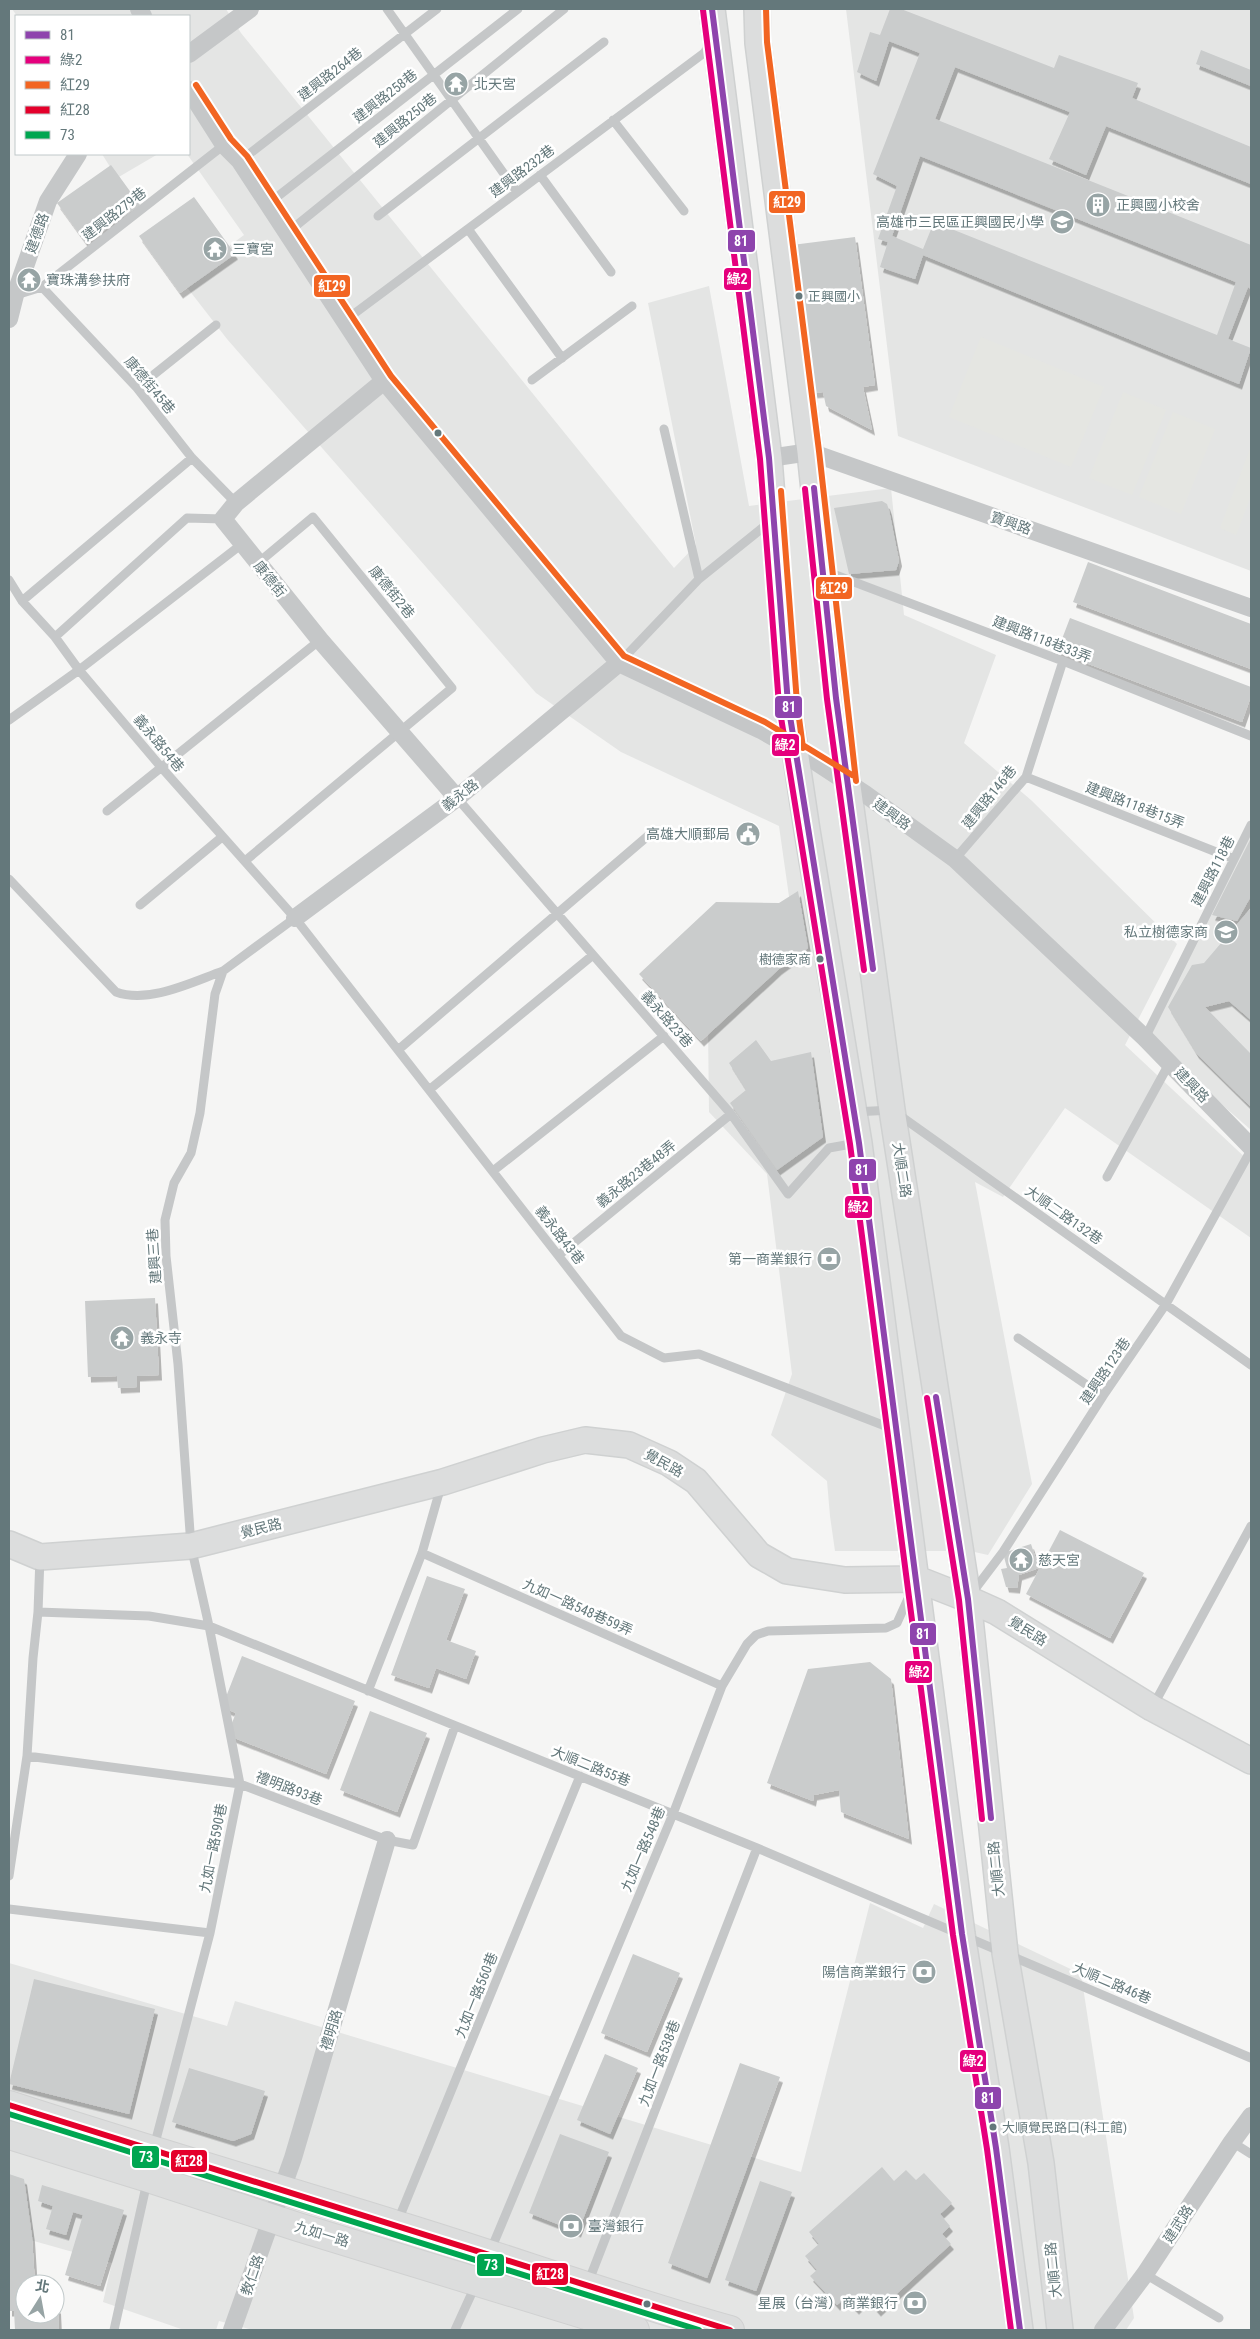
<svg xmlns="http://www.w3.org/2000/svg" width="1260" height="2339" viewBox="0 0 1260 2339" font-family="'Roboto Condensed','Noto Sans TC',sans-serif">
<defs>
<filter id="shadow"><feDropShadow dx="3" dy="5.5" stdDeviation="0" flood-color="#0004"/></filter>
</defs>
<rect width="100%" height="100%" fill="#f5f5f4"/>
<path fill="#e4e5e4" d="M 12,9 L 226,9 L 241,33 L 674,568 L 696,545 L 648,303 L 709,286 L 749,506 L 891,488 L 904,615 L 996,655 L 964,743 L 1031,800 L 1177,944 L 1125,1045 L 1251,1163 L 1251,1238 L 1065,1108 L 1003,1197 L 975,1182 L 1032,1484 L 988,1555 L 970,1551 L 835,1551 L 830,1516 L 827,1481 L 771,1435 L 792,1374 L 767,1174 L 709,1112 L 708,1026 L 797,953 L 779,826 L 621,752 L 536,693 L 227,339 L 182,281 L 244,235 L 187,154 L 189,154 L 189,16 L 17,16 Z
M 846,9 L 1251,9 L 1251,571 L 898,436 Z
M 102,154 L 158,154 L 117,178 Z
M 1251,832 L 1251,1130 L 1202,1087 L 1151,1032 Z
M 870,1903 L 923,1928 L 934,1904 L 1081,1974 L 1134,2318 L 1126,2330 L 253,2330 L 219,2321 L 216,2330 L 184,2330 L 103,2302 L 112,2263 L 9,2234 L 9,1963 L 227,2026 L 235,2001 L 801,2172 Z"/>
<path fill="#e5e6e2" d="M 981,337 L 1104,387 L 1071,467 L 949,417 Z
M 1123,392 L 1166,410 L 1132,495 L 1089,478 Z
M 1173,412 L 1215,429 L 1181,514 L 1139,497 Z
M 1251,446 L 1251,496 L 1236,535 L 1220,528 Z"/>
<path fill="#cacccc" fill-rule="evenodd" filter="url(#shadow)" d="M 890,9 L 901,9 L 1054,68 L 1059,55 L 1138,83 L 1132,98 L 1251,147 L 1251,184 L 1106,126 L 1086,175 L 1049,159 L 1070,112 L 955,67 L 935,119 L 1251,245 L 1251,289 L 1248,287 L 1228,339 L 1251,348 L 1239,384 L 923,255 L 915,279 L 880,267 L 888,242 L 878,239 L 897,186 L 873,174 L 920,53 L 889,41 L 876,81 L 857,72 L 870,32 L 880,35 ZM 920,156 L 1236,282 L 1217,335 L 934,222 L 923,249 L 892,236 Z
M 1201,50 L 1251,70 L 1251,86 L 1196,64 Z
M 111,165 L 140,205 L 86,243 L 57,203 Z
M 194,197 L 235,254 L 180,293 L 139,236 Z
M 855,237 L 875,385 L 863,387 L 872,430 L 826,406 L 823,392 L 812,393 L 792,245 Z
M 882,501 L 887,504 L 889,510 L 899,561 L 896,570 L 849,574 L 834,508 Z
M 1088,562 L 1251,624 L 1251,669 L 1073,602 Z
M 1070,618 L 1251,687 L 1251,696 L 1242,722 L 1057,652 Z
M 1251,838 L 1251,896 L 1237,921 L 1212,915 Z
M 798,891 L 808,948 L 779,969 L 701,1041 L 639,974 L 716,902 L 779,903 Z
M 1251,908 L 1251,1020 L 1229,1001 L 1205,1007 L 1251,1054 L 1251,1107 L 1196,1053 L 1168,1007 L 1192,965 L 1204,963 Z
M 756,1040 L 771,1061 L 811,1052 L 823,1137 L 777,1170 L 730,1103 L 746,1090 L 729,1063 Z
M 155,1298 L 159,1375 L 137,1376 L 137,1387 L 118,1388 L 117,1376 L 88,1377 L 85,1301 Z
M 1060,1530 L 1144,1573 L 1110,1638 L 1026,1594 Z
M 1031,1544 L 1039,1568 L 1019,1575 L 1017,1588 L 1006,1587 L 1001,1569 L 1007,1568 L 1003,1553 Z
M 427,1576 L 465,1589 L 446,1640 L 476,1651 L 466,1679 L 436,1668 L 429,1688 L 391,1675 Z
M 242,1656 L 355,1701 L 326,1774 L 227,1735 L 236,1713 L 222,1707 Z
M 870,1662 L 891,1679 L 909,1839 L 841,1812 L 839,1790 L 814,1795 L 813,1801 L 767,1783 L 808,1669 Z
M 370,1711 L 427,1733 L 397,1812 L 340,1790 Z
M 633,1954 L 680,1973 L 647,2052 L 601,2033 Z
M 34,1979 L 155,2009 L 129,2114 L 9,2084 Z
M 605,2054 L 638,2068 L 610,2134 L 577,2120 Z
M 740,2063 L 780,2077 L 707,2278 L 668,2263 Z
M 189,2068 L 265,2091 L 251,2134 L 233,2141 L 172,2122 Z
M 560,2134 L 609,2152 L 578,2232 L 529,2213 Z
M 882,2167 L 894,2181 L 906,2170 L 916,2180 L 924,2173 L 952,2203 L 940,2214 L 950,2226 L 942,2234 L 951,2244 L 878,2311 L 867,2299 L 856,2309 L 845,2298 L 837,2305 L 810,2276 L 817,2270 L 805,2256 L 819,2244 L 809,2232 Z
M 9,2174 L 24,2179 L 32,2237 L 35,2284 L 25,2284 L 25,2314 L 55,2314 L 55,2308 L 58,2308 L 59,2330 L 15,2330 L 14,2311 L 9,2311 Z
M 760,2181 L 792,2192 L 756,2291 L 725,2280 Z
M 42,2185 L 124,2210 L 100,2286 L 65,2275 L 83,2215 L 73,2212 L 66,2235 L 46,2229 L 53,2206 L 38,2201 Z"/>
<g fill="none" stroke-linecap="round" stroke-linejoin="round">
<defs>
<path id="secondary" d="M 712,9 L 769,458 L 788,704 L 807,830 L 859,1143 L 962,1934 L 996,2148 L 1020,2330
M 757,9 L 758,43 L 810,452 L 836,698 L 892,1110 L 968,1599 L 1005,1953 L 1041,2163 L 1060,2330
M 9,1544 L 40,1557 L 191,1546 L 443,1482 L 543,1450 L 585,1440 L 629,1445 L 669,1463 L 696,1481 L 759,1555 L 787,1571 L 845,1580 L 917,1579 L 968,1599 L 997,1612 L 1152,1708 L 1251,1761"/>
<path id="primary" d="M 9,2105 C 138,2147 268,2185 397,2225 C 509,2259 618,2299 730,2330
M 9,2135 L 148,2178 L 298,2227 L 635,2330"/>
</defs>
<use href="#secondary" stroke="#cfd1d1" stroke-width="28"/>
<use href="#primary" stroke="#d0d1d1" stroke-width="30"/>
<path stroke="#c5c7c8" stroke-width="9" d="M 387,9 L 517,192
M 613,120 L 684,211
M 240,161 L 437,9
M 540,175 L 611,272
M 268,204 L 518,9
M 378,216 L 604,42
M 468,229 L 562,358
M 287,233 L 564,9
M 42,287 L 137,388 L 192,458 L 236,503
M 16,295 L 42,287 L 224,145
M 343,322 L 704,53 L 711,43
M 532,380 L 632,306
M 137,388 L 216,325
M 664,429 L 699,579
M 825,571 L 1063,661 L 1251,736
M 9,580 L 22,601 L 55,637 L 79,670 L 161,767 L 295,918 L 621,1336 L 664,1358 L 699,1354 L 893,1429
M 22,601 L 192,458
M 55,637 L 187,518 L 223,519
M 619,663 L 699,579 L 771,521
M 9,720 L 79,670 L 242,544
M 1026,777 L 1234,859
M 457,798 L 731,1114 L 788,1194 L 829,1148 L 857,1143
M 107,811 L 320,640
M 955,859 L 1026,777 L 1063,661
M 245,861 L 452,688 L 313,517 L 258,563
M 9,879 L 116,992 C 149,1004 192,982 223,971
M 140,905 L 222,837
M 1145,1038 L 1251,825
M 398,1050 L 649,835
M 429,1090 L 593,955
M 854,1112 L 892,1110 L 1251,1365
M 493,1171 L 664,1036
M 1107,1177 L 1170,1062
M 559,1255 L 731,1114
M 1018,1338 L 1103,1396
M 422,1553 L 722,1686
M 972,1593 L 1003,1552 L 1103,1396 L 1166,1304 L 1251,1150
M 38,1612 L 149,1616 L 209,1626 L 757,1848 L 1251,2058
M 368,1691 L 422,1553 L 441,1486
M 1153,1706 L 1251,1526
M 27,1756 L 240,1784 L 387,1840 L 413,1845 L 455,1726
M 9,1876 L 27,1756 L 33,1658 L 38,1612 L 40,1557
M 9,1909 L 210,1933
M 1232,2142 L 1251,2154
M 154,2147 L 210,1933 L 240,1784 L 209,1626 L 191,1546 L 178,1364 L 166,1256 L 165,1220 L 174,1183 L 191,1153 L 200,1113 L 215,994 L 223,971 L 295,918
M 397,2223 L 580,1776
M 490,2252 L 673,1814 L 722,1686 L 747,1644 L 756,1635 L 768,1631 L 886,1628 L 897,1623 L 911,1592
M 1145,2274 L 1219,2318
M 588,2283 L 757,1848
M 114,2330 L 147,2182
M 455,2330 L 476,2284"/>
<path stroke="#c5c7c8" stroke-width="18" d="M 139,9 L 143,16
M 189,54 L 250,9
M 189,90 L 224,145 L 240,161 L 384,381 L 619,663 L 761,730 L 807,756 L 865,794 L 955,859 L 1145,1038 L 1251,1147
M 9,319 L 15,295 L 48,201 L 78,154
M 384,381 L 236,503 L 223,519 L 320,640 L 457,798
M 769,458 L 810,452 L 1251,608
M 295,918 L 457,798 L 619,663
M 232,2330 L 293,2158 L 387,1840
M 1103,2330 L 1145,2274 L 1232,2142 L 1251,2116"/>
<use href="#secondary" stroke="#dcdddd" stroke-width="25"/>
<use href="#primary" stroke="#dcdddd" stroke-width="28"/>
<defs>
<path id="bus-1" d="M 712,9 L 769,458 L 788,704 L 859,1143 L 962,1934 L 996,2148 L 1020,2330
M 814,488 L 836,698 L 873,969
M 936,1397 L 968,1599 L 991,1818"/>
<path id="bus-2" d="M 703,10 L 760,459 L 779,705 L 850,1144 L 953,1935 L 987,2149 L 1011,2330
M 805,489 L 827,699 L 864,970
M 927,1398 L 959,1600 L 982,1819"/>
<path id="bus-3" d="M 766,9 L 767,42 L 819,451 L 856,781
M 196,85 L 231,139 L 247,156 L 391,376 L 624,656 L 765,722 L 852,775
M 781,491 L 797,703 L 803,748"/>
<path id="bus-4" d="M 9,2105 L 730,2330"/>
<path id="bus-5" d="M 9,2114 L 699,2330"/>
</defs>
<use href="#bus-1" stroke="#fff" stroke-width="10"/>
<use href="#bus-2" stroke="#fff" stroke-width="10"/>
<use href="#bus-3" stroke="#fff" stroke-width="10"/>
<use href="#bus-4" stroke="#fff" stroke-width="10"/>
<use href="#bus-5" stroke="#fff" stroke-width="10"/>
<use href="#bus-1" stroke="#8e44ad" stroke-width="6"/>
<use href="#bus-2" stroke="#e5007d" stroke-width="6"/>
<use href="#bus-3" stroke="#f26522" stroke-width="6"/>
<use href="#bus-4" stroke="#e4002b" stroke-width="6"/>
<use href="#bus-5" stroke="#00a651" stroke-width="6"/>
</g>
<defs>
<symbol id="temple-disc" viewBox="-11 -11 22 22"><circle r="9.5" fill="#97a4a5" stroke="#fff"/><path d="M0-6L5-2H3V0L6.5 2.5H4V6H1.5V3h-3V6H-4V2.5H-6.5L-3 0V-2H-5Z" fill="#fff"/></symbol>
<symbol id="building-disc" viewBox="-11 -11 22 22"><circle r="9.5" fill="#97a4a5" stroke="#fff"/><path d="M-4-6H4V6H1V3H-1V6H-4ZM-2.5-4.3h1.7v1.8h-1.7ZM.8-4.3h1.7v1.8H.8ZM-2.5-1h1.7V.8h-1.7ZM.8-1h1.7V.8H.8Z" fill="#fff"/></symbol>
<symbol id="school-disc" viewBox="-11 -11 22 22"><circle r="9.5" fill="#97a4a5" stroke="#fff"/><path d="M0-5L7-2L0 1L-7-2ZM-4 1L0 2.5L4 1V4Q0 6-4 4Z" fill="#fff"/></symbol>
<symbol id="civic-disc" viewBox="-11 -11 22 22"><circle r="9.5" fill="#97a4a5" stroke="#fff"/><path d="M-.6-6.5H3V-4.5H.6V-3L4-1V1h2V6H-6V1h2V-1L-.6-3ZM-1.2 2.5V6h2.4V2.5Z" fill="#fff"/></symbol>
<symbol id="bank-disc" viewBox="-11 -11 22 22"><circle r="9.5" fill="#97a4a5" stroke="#fff"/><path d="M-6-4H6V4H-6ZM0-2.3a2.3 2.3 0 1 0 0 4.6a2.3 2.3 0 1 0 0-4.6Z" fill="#fff"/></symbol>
</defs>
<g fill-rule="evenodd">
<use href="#temple-disc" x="442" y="70" width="28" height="28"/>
<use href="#building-disc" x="1084" y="191" width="28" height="28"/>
<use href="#school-disc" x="1048" y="208" width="28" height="28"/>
<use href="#temple-disc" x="201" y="235" width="28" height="28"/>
<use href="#temple-disc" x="15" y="266" width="28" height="28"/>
<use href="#civic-disc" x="734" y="820" width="28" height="28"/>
<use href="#school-disc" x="1212" y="918" width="28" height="28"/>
<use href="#bank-disc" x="815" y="1245" width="28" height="28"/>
<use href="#temple-disc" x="108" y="1324" width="28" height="28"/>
<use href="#temple-disc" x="1007" y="1546" width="28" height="28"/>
<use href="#bank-disc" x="910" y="1958" width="28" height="28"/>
<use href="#bank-disc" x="557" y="2212" width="28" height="28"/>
<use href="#bank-disc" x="901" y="2289" width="28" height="28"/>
</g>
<g fill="#64787b" stroke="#fff" stroke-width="2">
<circle cx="799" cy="296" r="4.5"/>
<circle cx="438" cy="433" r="4.5"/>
<circle cx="820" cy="959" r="4.5"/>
<circle cx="993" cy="2127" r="4.5"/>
<circle cx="647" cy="2304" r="4.5"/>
</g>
<g text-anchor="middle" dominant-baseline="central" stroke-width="5" stroke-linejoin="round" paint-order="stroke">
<g font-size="13" fill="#64787b" stroke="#fff" text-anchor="start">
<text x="808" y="296">正興國小</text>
<text x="811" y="959" text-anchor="end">樹德家商</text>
<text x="1002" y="2127">大順覺民路口(科工館)</text>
</g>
<g font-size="14" fill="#64787b" stroke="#fff">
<text transform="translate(330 74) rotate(-38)">建興路264巷</text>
<text transform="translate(385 96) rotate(-38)">建興路258巷</text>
<text transform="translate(405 120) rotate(-39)">建興路250巷</text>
<text transform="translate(522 171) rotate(-37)">建興路232巷</text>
<text transform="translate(114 214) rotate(-38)">建興路279巷</text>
<text transform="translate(37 233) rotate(-70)">建德路</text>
<text transform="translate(150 385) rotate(50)">康德街45巷</text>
<text transform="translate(1011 523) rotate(19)">寶興路</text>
<text transform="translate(270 579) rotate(51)">康德街</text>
<text transform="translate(392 592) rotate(51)">康德街2巷</text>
<text transform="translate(1042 639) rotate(21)">建興路118巷33弄</text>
<text transform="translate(159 743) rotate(50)">義永路54巷</text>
<text transform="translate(460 795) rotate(-38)">義永路</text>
<text transform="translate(989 797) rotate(-51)">建興路146巷</text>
<text transform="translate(1135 805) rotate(21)">建興路118巷15弄</text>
<text transform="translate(892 814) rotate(36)">建興路</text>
<text transform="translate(1213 871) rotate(-63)">建興路118巷</text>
<text transform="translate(667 1019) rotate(49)">義永路23巷</text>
<text transform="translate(1192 1085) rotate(46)">建興路</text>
<text transform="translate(902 1170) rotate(81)">大順二路</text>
<text transform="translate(636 1174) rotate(-39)">義永路23巷48弄</text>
<text transform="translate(1064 1215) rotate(35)">大順二路132巷</text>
<text transform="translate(560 1235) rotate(52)">義永路43巷</text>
<text transform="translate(154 1256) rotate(-94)">建興三巷</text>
<text transform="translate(1105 1371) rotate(-56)">建興路123巷</text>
<text transform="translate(664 1463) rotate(29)">覺民路</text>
<text transform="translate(261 1528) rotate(-14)">覺民路</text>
<text transform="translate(578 1607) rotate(24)">九如一路548巷59弄</text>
<text transform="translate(1028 1631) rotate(32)">覺民路</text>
<text transform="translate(591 1766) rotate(22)">大順二路55巷</text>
<text transform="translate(289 1788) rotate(21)">禮明路93巷</text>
<text transform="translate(213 1848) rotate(-79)">九如一路590巷</text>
<text transform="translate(643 1849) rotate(-67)">九如一路548巷</text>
<text transform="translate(996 1869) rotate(-96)">大順二路</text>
<text transform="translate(1112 1983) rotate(23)">大順二路46巷</text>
<text transform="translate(476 1995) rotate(-68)">九如一路560巷</text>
<text transform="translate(331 2030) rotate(-73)">禮明路</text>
<text transform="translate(659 2063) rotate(-69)">九如一路538巷</text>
<text transform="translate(1178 2224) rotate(-57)">建武路</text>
<text transform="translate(322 2234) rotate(17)">九如一路</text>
<text transform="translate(1053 2270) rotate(-96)">大順二路</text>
<text transform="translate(252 2275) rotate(-71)">教仁路</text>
</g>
<g font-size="14" fill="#64787b" stroke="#fff" text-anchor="start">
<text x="474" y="84">北天宮</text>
<text x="1116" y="205">正興國小校舍</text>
<text x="1044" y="222" text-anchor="end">高雄市三民區正興國民小學</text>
<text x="232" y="249">三寶宮</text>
<text x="46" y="280">寶珠溝參扶府</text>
<text x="730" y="834" text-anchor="end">高雄大順郵局</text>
<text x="1208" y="932" text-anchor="end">私立樹德家商</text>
<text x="812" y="1259" text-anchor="end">第一商業銀行</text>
<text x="140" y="1338">義永寺</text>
<text x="1038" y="1560">慈天宮</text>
<text x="906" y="1972" text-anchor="end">陽信商業銀行</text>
<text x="588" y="2226">臺灣銀行</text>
<text x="898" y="2303" text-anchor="end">星展（台灣）商業銀行</text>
</g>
</g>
<g stroke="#fff" stroke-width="2">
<rect x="768" y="190" width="38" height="24" rx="5" fill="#f26522"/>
<rect x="727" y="229" width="29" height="24" rx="5" fill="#8e44ad"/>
<rect x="723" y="267" width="29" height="24" rx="5" fill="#e5007d"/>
<rect x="313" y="274" width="38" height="24" rx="5" fill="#f26522"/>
<rect x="815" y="576" width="38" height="24" rx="5" fill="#f26522"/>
<rect x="774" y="695" width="29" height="24" rx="5" fill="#8e44ad"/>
<rect x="771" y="733" width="29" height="24" rx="5" fill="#e5007d"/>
<rect x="848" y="1158" width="29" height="24" rx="5" fill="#8e44ad"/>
<rect x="844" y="1195" width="29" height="24" rx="5" fill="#e5007d"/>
<rect x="909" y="1622" width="28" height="24" rx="5" fill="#8e44ad"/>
<rect x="904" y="1660" width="29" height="24" rx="5" fill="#e5007d"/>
<rect x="959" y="2049" width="28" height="24" rx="5" fill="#e5007d"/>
<rect x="974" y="2086" width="28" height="24" rx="5" fill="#8e44ad"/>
<rect x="131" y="2145" width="29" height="24" rx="5" fill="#00a651"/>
<rect x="170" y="2149" width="38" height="24" rx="5" fill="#e4002b"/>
<rect x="476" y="2253" width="29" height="24" rx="5" fill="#00a651"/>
<rect x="531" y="2262" width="38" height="24" rx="5" fill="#e4002b"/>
</g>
<g font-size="14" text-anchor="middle" font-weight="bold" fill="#fff">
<text x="787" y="207">紅29</text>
<text x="741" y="246">81</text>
<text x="737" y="284">綠2</text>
<text x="332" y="291">紅29</text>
<text x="834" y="593">紅29</text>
<text x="789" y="712">81</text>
<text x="785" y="750">綠2</text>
<text x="862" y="1175">81</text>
<text x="858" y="1212">綠2</text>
<text x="923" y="1639">81</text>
<text x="919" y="1677">綠2</text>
<text x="973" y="2066">綠2</text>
<text x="988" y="2103">81</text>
<text x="146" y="2162">73</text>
<text x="189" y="2166">紅28</text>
<text x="491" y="2270">73</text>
<text x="550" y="2279">紅28</text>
</g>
<rect width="1260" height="2339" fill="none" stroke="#64787b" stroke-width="20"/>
<rect x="15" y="15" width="175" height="140" fill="#ffffff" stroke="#c1c9ca"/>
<rect x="25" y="31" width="25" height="8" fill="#8e44ad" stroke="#c1c9ca"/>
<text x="60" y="40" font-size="15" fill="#64787b">81</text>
<rect x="25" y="56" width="25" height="8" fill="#e5007d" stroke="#c1c9ca"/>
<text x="60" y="65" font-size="15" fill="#64787b">綠2</text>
<rect x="25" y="81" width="25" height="8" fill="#f26522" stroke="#c1c9ca"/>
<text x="60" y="90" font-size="15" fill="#64787b">紅29</text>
<rect x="25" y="106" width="25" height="8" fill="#e4002b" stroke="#c1c9ca"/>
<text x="60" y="115" font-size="15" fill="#64787b">紅28</text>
<rect x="25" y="131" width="25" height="8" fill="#00a651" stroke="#c1c9ca"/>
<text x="60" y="140" font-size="15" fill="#64787b">73</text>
<g transform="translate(40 2299) rotate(11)"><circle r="24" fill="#ffffff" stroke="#c1c9ca"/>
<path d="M0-4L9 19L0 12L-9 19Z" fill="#97a4a5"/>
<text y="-8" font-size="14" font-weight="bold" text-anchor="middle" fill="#64787b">北</text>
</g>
</svg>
